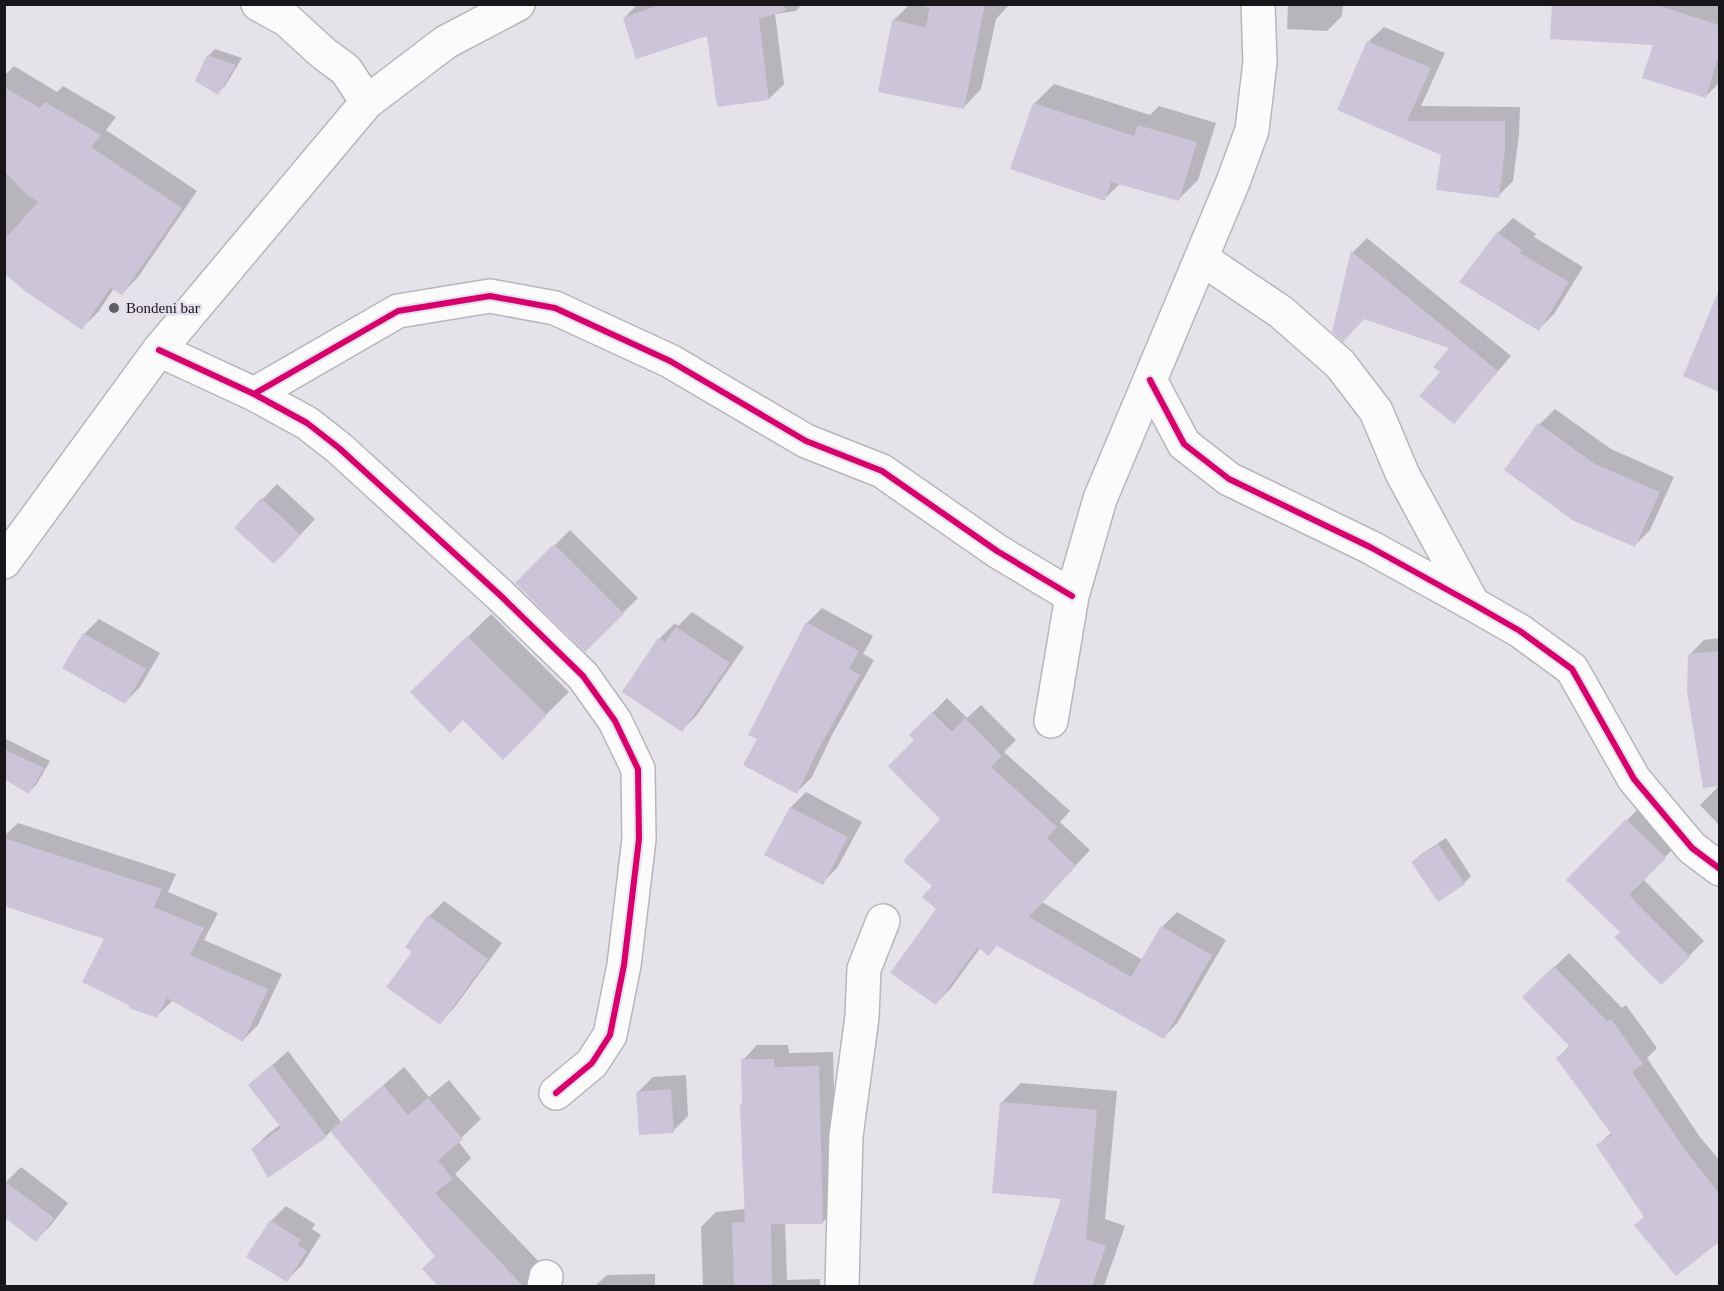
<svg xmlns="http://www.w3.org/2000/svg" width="1724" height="1291" viewBox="0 0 1724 1291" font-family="Georgia,serif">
<rect width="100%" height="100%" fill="#e5e2ea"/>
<path fill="#0003" d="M 638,4 L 802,4 L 796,11 L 775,14 L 784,84 L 769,99 L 709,34 L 624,18 Z
M 910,4 L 931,7 L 931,4 L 1010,4 L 996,19 L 981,89 L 964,107 L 893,21 Z
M 1288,4 L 1343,4 L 1342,16 L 1327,31 L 1287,29 Z
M 1554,4 L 1720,4 L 1720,82 L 1706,96 L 1655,44 Z
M 1384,27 L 1445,53 L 1421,106 L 1520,107 L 1519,134 L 1513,181 L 1498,196 L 1442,154 L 1339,109 L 1368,42 Z
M 215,49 L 242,58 L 225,86 L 217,93 L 208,56 Z
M 14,66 L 57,92 L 63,86 L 116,117 L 106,130 L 197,191 L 138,277 L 122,294 L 114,288 L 99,311 L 82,328 L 4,271 L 4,176 L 8,172 L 4,135 L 4,76 Z
M 1054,84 L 1150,115 L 1159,106 L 1216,123 L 1198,180 L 1178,200 L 1121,183 L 1104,199 L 1034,104 Z
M 1513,218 L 1536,234 L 1534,237 L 1583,267 L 1554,314 L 1539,329 L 1462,281 L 1498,233 Z
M 1367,238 L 1511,356 L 1454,422 L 1442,372 L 1451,347 L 1364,318 L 1334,332 L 1353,252 Z
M 1720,294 L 1720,390 L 1685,375 Z
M 1555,409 L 1611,449 L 1674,477 L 1650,530 L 1635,545 L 1506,469 L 1540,424 Z
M 277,484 L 315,519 L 289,547 L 236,527 Z
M 570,530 L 638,598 L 585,650 L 517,583 Z
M 822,608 L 873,636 L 863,654 L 874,660 L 832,735 L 812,777 L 797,792 L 759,739 L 807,623 Z
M 692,612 L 744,647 L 697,715 L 682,730 L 624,692 L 660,638 L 675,623 L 678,626 Z
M 491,614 L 569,692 L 503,757 L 463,718 L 412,692 Z
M 99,619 L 160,653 L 140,687 L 125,702 L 84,634 Z
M 1720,638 L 1720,737 L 1705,739 L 1689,655 L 1704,640 Z
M 947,698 L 967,718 L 981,705 L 1016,740 L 1004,752 L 1070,811 L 1060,822 L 1090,850 L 1042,902 L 1143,960 L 1162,927 L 1177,912 L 1226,940 L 1178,1022 L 1164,1037 L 998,944 L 981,947 L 951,988 L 936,1003 L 938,909 L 934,886 L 942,819 L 916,740 L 911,735 Z
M 4,738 L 50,761 L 36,785 L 29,792 L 4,778 Z
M 1720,785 L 1720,826 L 1700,805 Z
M 806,792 L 862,822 L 837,868 L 822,883 L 766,854 L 791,807 Z
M 1642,805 L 1680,842 L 1643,879 L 1704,941 L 1661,983 L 1622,931 L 1568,880 Z
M 18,823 L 176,874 L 168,892 L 218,913 L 204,940 L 282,974 L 258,1025 L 243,1040 L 173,1000 L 157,1016 L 106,938 L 4,904 L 4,836 Z
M 1446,838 L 1471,876 L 1464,883 L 1413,862 L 1420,855 Z
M 444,901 L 502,943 L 454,1008 L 439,1023 L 415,952 L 429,916 Z
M 1569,953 L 1622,1008 L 1626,1005 L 1657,1048 L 1647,1058 L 1700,1137 L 1720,1161 L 1720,1240 L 1676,1274 L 1645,1216 L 1598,1145 L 1612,1132 L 1558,1058 L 1570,1045 L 1538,983 Z
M 757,1045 L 788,1045 L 789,1053 L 833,1052 L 837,1208 L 823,1222 L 785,1222 L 787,1280 L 820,1279 L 820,1286 L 703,1286 L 701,1227 L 716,1212 L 746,1209 L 741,1104 L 744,1102 L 743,1060 Z
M 288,1051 L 341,1122 L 404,1067 L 429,1097 L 449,1080 L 481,1119 L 458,1141 L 471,1158 L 455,1174 L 545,1268 L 533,1286 L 441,1286 L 437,1256 L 332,1130 L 326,1136 L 253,1149 L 268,1134 L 280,1125 L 250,1085 Z
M 686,1075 L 688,1116 L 673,1131 L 638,1092 L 653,1077 Z
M 1021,1083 L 1117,1091 L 1105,1219 L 1125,1226 L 1104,1286 L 1034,1286 L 1063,1197 L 1001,1103 Z
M 21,1167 L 68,1203 L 51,1225 L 36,1240 L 4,1184 Z
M 286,1206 L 315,1224 L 312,1229 L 321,1235 L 302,1265 L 287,1280 L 271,1221 Z
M 655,1274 L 655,1286 L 595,1286 L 607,1275 Z"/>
<path fill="#ccc4d8" d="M 662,4 L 784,4 L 785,11 L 759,19 L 769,100 L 717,107 L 707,36 L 636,59 L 623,18 Z
M 930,4 L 985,4 L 964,109 L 878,92 L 892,20 L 926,27 Z
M 1552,4 L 1654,4 L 1719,25 L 1719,54 L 1706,98 L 1642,78 L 1653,45 L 1550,39 Z
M 1367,41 L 1431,68 L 1407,121 L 1505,121 L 1505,150 L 1499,198 L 1436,190 L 1441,155 L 1337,110 Z
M 207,55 L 236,65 L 218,95 L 195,81 Z
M 4,87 L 40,108 L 45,102 L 101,135 L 91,147 L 182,208 L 122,295 L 110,288 L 82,330 L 25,291 L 4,273 L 4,240 L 38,202 L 26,194 L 4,171 Z
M 1033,103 L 1134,136 L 1138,125 L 1197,142 L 1179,201 L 1111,182 L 1105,201 L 1010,169 Z
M 1497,232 L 1522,250 L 1520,253 L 1569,282 L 1539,331 L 1459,282 Z
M 1351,251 L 1498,371 L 1454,424 L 1419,396 L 1440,372 L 1433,367 L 1449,348 L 1364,319 L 1343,342 L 1332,332 Z
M 1719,290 L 1719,392 L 1683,376 Z
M 1538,423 L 1595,464 L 1660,492 L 1635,547 L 1574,521 L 1504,470 Z
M 261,498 L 301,535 L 274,564 L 234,528 Z
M 554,544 L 624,614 L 585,652 L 515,583 Z
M 806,622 L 859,651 L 849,669 L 860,675 L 817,752 L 797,794 L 743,765 L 757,739 L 748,735 Z
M 676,627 L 730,663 L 682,732 L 622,692 L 658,638 L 665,642 Z
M 83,633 L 146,669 L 125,704 L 62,668 Z
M 467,636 L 547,715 L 503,760 L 463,720 L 450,733 L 410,692 Z
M 1719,651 L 1719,786 L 1703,788 L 1687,691 L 1688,654 Z
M 932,712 L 952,732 L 965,718 L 1002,756 L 991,767 L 1057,827 L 1047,838 L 1076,866 L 1029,917 L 1131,977 L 1161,926 L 1212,955 L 1164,1039 L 997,946 L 988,956 L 978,947 L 936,1005 L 890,973 L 936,909 L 922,897 L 932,886 L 903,861 L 940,819 L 888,766 L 914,740 L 909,735 Z
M 4,749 L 44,768 L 29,794 L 4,779 Z
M 790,807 L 848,837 L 823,885 L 764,855 Z
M 1626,819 L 1666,858 L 1629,895 L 1690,957 L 1661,985 L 1614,937 L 1620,932 L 1566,880 Z
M 4,838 L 162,889 L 154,907 L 204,928 L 190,955 L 268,989 L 243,1042 L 167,998 L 157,1018 L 129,1008 L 130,1006 L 82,982 L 104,939 L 4,906 Z
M 1438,844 L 1465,884 L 1438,902 L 1411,862 Z
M 428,915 L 488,959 L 440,1025 L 386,987 L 412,952 L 405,947 Z
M 1554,966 L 1607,1021 L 1611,1019 L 1643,1064 L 1632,1072 L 1686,1151 L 1719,1193 L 1719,1242 L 1676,1276 L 1634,1225 L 1644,1217 L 1596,1145 L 1612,1135 L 1556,1058 L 1570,1047 L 1522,997 Z
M 741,1059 L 774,1059 L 775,1067 L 819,1066 L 823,1224 L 771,1224 L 772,1287 L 734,1287 L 732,1223 L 745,1222 L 740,1104 L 742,1104 Z
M 272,1065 L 327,1137 L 268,1178 L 251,1149 L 281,1128 L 248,1085 Z
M 383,1085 L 408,1115 L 428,1098 L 463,1139 L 438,1160 L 453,1179 L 435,1193 L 524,1287 L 439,1287 L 422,1269 L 435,1256 L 330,1131 Z
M 671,1089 L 674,1133 L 639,1135 L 636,1092 Z
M 1000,1102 L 1097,1110 L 1086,1239 L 1106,1246 L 1092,1287 L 1032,1287 L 1061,1199 L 992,1193 Z
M 4,1181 L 54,1218 L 36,1242 L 4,1217 Z
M 270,1220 L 301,1240 L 298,1245 L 307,1251 L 287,1282 L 246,1257 Z"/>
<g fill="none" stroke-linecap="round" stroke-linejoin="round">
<defs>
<path id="street" d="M 258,4 L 287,20 L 323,53 L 346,70 L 367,102
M 1201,258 L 1281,312 L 1340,364 L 1376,411 L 1402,473 L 1473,604
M 159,350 L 254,394 L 307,423 L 339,448 L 501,596 L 583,676 L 615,721 L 638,769 L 639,839 L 624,965 L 610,1035 L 592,1063 L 556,1093
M 1150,380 L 1184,444 L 1229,479 L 1370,547 L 1473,604 L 1520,631 L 1572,669 L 1634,779 L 1692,848 L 1720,869
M 254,394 L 398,311 L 490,296 L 555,308 L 670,361 L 806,441 L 882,471 L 997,551 L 1072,596
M 1051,721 L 1072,596 L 1100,499 L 1233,182 L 1252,130 L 1260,62 L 1258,4
M 544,1286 L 546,1277
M 842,1286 L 846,1136 L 862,1017 L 864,969 L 883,921"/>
<path id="secondary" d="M 4,562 L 159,350 L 367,102 L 446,42 L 518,4"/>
</defs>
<use href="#street" stroke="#b8b5bb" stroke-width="36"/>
<use href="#secondary" stroke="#b8b5bb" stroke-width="36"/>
<use href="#street" stroke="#fbfbfc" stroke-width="33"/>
<use href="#secondary" stroke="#fbfbfc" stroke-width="33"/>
<defs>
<path id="cycleway" d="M 159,350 L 254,394 L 307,423 L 339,448 L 501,596 L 583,676 L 615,721 L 638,769 L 639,839 L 624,965 L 610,1035 L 592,1063 L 556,1093
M 1150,380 L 1184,444 L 1229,479 L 1370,547 L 1473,604 L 1520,631 L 1572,669 L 1634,779 L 1692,848 L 1720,869
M 254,394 L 398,311 L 490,296 L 555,308 L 670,361 L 806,441 L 882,471 L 997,551 L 1072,596"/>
</defs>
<use href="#cycleway" stroke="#e4deed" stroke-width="10"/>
<use href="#cycleway" stroke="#d6006c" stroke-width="6"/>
</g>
<circle fill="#605d63" stroke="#e4deed" stroke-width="2" cx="114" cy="308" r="6"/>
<g text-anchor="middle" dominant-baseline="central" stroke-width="5" stroke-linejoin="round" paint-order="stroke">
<g font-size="15" fill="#18161b" stroke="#e4deed" text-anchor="start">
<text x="126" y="308">Bondeni bar</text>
</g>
</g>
<rect width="1724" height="1291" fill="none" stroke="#18161b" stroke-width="12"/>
</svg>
